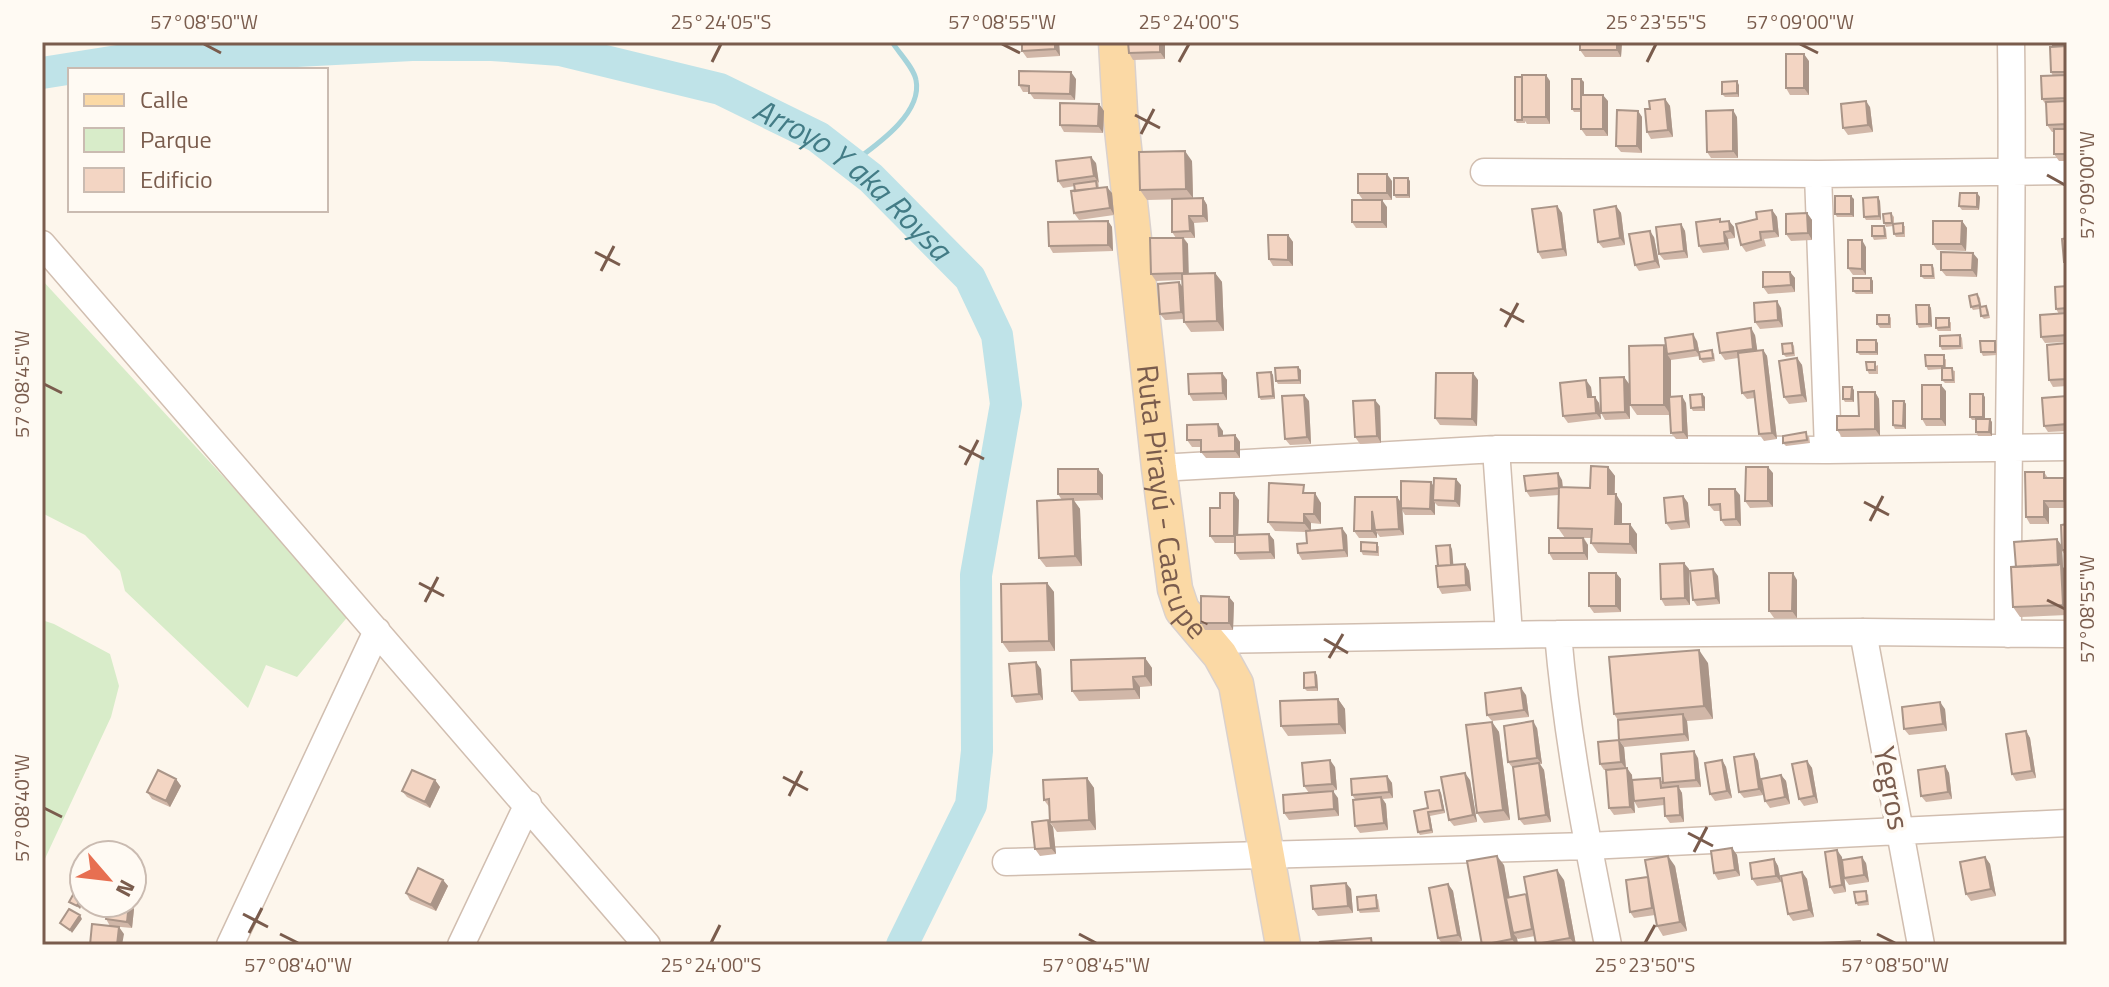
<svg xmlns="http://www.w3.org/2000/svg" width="2109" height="987" viewBox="0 0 2109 987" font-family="'Titillium Web',sans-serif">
<rect width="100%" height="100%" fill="#fdf6ec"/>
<path fill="#d8ecc9" d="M 42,280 L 350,614 L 297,677 L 266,665 L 248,708 L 125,591 L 120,571 L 85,535 L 42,513 Z
M 42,620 L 54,624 L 110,654 L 119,686 L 111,717 L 42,865 Z"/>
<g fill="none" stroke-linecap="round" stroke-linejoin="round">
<path stroke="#a5d3da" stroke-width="5" d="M 852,163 C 875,146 923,114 916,80 C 914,68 899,53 892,42"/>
<path stroke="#bfe3e8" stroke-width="32" id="s1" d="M 42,73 L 124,60 L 412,45 L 492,45 L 560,50 L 720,89 L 818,137 L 871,178 L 970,278 L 997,335 L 1006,404 L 976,575 L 977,751 L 971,805 L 902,945"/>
<defs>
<path id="minor" d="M 1484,172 L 1818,174 L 2067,171
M 1818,174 L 1828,450
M 42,244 L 647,945
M 1496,449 L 1509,634
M 1159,468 L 1496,449 L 1828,450 L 2067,447
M 1863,632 L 1921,945
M 1558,634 C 1567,739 1587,842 1608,945
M 2008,634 C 2007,437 2014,239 2011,42
M 1207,640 L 1558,634 L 1863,632 L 2067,634
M 1006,862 L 1588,846 L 2067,823
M 230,945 L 377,631
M 461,945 L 528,804"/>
<g id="major">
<path id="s2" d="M 1116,42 L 1120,111 L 1159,468 L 1175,589 L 1182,610 L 1220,655 L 1236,684 L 1283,945"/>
</g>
</defs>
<use href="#minor" stroke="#d1beb0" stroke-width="29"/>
<use href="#major" stroke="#dad1cd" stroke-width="37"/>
<use href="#minor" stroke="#fff" stroke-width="26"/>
<use href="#major" stroke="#fbd9a5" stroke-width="34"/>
</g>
<path fill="#d1b7a8" d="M 1022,42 L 1059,42 L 1060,56 L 1027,58 L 1022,51 Z
M 1128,42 L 1163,42 L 1165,44 L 1165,59 L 1133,60 L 1129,53 Z
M 1622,42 L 1621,57 L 1585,57 L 1580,50 Z
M 2067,42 L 2067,161 L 2059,161 L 2054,154 L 2054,132 L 2052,132 L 2047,125 L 2046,105 L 2042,99 L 2053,76 L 2051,72 L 2054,46 L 2053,45 Z
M 1809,61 L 1809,95 L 1790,95 L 1786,88 Z
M 1076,79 L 1075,100 L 1034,99 L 1029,92 L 1023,92 L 1019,85 Z
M 1581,79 L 1584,82 L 1584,95 L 1608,101 L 1608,136 L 1586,136 L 1581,129 L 1581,112 L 1574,112 L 1572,109 Z
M 1550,81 L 1550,124 L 1527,124 L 1525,121 L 1525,123 L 1517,123 L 1515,120 Z
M 1739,85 L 1739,97 L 1725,97 L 1722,94 Z
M 1665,99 L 1670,106 L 1673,137 L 1651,139 L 1647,132 L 1650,109 Z
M 1099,104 L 1104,111 L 1103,133 L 1064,132 L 1060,125 Z
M 1870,107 L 1873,132 L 1848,135 L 1843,128 Z
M 1638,111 L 1642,117 L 1642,153 L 1621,152 L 1616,146 Z
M 1737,117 L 1738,158 L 1711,158 L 1707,152 Z
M 1192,161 L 1193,198 L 1203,198 L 1207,205 L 1208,222 L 1194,223 L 1195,238 L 1184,238 L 1188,244 L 1188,274 L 1215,273 L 1222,282 L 1224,331 L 1191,332 L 1184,322 L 1184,319 L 1165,320 L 1160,314 L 1183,288 L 1183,280 L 1156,281 L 1151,274 L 1176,238 L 1172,232 L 1189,199 L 1147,200 L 1140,190 Z
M 1096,163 L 1099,188 L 1112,193 L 1114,215 L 1079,220 L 1074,213 L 1075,186 L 1063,188 L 1058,181 Z
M 1392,181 L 1392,200 L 1363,200 L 1358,193 Z
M 1410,181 L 1410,198 L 1396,198 L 1394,195 Z
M 1977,193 L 1980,197 L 1979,210 L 1962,210 L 1959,206 Z
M 1854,199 L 1854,217 L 1837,217 L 1835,214 Z
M 1880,201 L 1881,220 L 1866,220 L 1864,217 Z
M 1557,206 L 1562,213 L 1567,256 L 1542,259 L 1538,252 Z
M 1616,206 L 1621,213 L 1625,245 L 1603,248 L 1598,242 Z
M 1387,207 L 1387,228 L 1356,228 L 1352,222 Z
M 1772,210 L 1777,217 L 1779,237 L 1764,239 L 1766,246 L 1746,252 L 1741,245 L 1757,219 Z
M 1807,213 L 1812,220 L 1812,240 L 1791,241 L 1786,234 Z
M 1891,213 L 1894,217 L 1894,224 L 1905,226 L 1905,237 L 1896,237 L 1894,234 L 1893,226 L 1886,227 L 1884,223 Z
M 1108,221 L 1112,227 L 1113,251 L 1053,253 L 1049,246 Z
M 1722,221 L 1729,221 L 1734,227 L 1735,238 L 1728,239 L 1729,250 L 1703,253 L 1699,246 Z
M 1962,221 L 1967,228 L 1966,251 L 1937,250 L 1933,244 Z
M 1681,224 L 1685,231 L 1688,258 L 1664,260 L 1659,254 Z
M 1884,226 L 1886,229 L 1887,239 L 1874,240 L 1872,236 Z
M 1288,235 L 1293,242 L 1293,266 L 1273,266 L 1269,259 Z
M 1654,237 L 1660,268 L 1639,271 L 1635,265 Z
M 1866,247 L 1866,275 L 1853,275 L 1848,268 Z
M 1978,259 L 1977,277 L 1946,276 L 1941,270 Z
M 1932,265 L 1934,268 L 1935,279 L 1924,279 L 1921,276 Z
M 1790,272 L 1795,278 L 1795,292 L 1768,294 L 1763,287 Z
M 1871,278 L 1873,281 L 1873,294 L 1856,294 L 1853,291 Z
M 2067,286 L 2067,342 L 2045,343 L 2041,337 L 2059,314 L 2056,309 Z
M 1977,294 L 1980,298 L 1981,306 L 1988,309 L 1990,318 L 1984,319 L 1981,316 L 1980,309 L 1973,310 L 1971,307 Z
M 1929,305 L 1931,308 L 1932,327 L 1919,328 L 1917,324 Z
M 1781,308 L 1783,327 L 1760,329 L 1755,322 Z
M 1889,315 L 1891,318 L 1891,328 L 1880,328 L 1877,324 Z
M 1951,322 L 1951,331 L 1938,331 L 1936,328 Z
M 1755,335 L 1757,350 L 1763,350 L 1767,356 L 1777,439 L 1764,441 L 1759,434 L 1755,398 L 1747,399 L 1742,393 L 1738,358 L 1725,360 L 1720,353 Z
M 1960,335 L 1962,338 L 1963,349 L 1942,350 L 1940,346 Z
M 1697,341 L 1700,356 L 1671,360 L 1671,397 L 1686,403 L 1688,439 L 1676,439 L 1671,433 L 1670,415 L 1637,415 L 1630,405 L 1666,348 Z
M 1792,343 L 1794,346 L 1795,356 L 1786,357 L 1783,354 Z
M 1878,343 L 1878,355 L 1860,355 L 1857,352 Z
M 2067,343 L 2067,386 L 2053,387 L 2049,380 Z
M 1997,344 L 1997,355 L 1983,356 L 1981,352 Z
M 1714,353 L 1715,361 L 1703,363 L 1700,359 Z
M 1797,358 L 1802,365 L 1807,402 L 1789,404 L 1784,397 Z
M 1946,359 L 1946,368 L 1955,371 L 1955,383 L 1945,383 L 1942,380 L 1942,369 L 1928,370 L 1926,366 Z
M 1878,365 L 1878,374 L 1869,374 L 1867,370 Z
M 1301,370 L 1301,384 L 1278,384 L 1276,381 Z
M 1271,372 L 1273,375 L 1275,399 L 1261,400 L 1259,397 Z
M 1222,373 L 1227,380 L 1227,400 L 1193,401 L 1189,394 Z
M 1624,377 L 1629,384 L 1630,419 L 1605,420 L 1601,413 Z
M 1478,380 L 1477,426 L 1440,425 L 1435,418 Z
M 1591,387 L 1592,397 L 1599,403 L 1601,419 L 1568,423 L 1563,416 Z
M 1854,390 L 1854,402 L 1845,402 L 1843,399 Z
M 1946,391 L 1946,426 L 1926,426 L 1922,419 Z
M 1875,392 L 1879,399 L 1880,436 L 1842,437 L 1837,430 L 1859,416 Z
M 1702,394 L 1705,397 L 1705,411 L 1693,411 L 1691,408 Z
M 2067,396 L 2067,431 L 2048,432 L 2044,426 Z
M 1985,397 L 1985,419 L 1992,422 L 1992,436 L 1978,436 L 1976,432 L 1976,420 L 1972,420 L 1970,417 Z
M 1309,401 L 1311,444 L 1290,445 L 1285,439 Z
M 1904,401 L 1906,404 L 1906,429 L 1895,429 L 1893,425 Z
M 1380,406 L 1381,443 L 1360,444 L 1355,437 Z
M 1223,431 L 1223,436 L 1235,435 L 1240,442 L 1240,458 L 1206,458 L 1201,452 L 1201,447 L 1192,447 L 1187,440 Z
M 1809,436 L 1810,443 L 1786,446 L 1783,443 Z
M 1608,467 L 1615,476 L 1615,494 L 1622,504 L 1622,524 L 1637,534 L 1637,554 L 1598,553 L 1591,543 L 1592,538 L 1584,538 L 1588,545 L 1588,560 L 1553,560 L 1549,553 L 1565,538 L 1558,528 L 1559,495 L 1530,497 L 1526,491 L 1562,480 L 1563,487 L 1590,488 Z
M 1098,469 L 1103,475 L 1103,500 L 1074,501 L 1080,509 L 1082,566 L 1046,567 L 1039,558 L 1062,500 L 1058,494 Z
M 2044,472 L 2048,478 L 2064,478 L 2067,482 L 2067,508 L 2049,508 L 2049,524 L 2030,524 L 2026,517 Z
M 1773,473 L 1773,507 L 1750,508 L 1745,501 Z
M 1461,485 L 1460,507 L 1438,506 L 1435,503 L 1435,515 L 1405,515 L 1402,510 L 1404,535 L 1380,537 L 1377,533 L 1377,538 L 1359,538 L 1354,531 L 1397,497 L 1401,503 L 1434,486 Z
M 1310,493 L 1321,503 L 1321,524 L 1311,523 L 1311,530 L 1347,535 L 1348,557 L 1302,560 L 1298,553 L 1307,543 L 1306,532 L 1275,531 L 1268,522 Z
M 1740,495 L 1741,526 L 1725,526 L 1721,520 L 1721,511 L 1714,511 L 1709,505 Z
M 1683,496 L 1688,503 L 1690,528 L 1671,530 L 1666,523 Z
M 1239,500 L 1238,535 L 1269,534 L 1274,540 L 1275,559 L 1240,560 L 1235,553 L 1235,543 L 1215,543 L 1210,536 L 1220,508 Z
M 2067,524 L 2067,557 L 2062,551 L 2063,567 L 2066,572 L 2067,557 L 2067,615 L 2020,617 L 2013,607 L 2016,567 L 2061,546 Z
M 1379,546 L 1379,556 L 1363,555 L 1361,551 Z
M 1452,549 L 1453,565 L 1465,564 L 1469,571 L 1471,591 L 1442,594 L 1438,587 L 1438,566 Z
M 1689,569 L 1690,605 L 1665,606 L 1661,599 Z
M 1616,573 L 1621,579 L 1621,612 L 1594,613 L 1589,606 Z
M 1718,576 L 1720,604 L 1697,606 L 1693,600 Z
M 1797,580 L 1797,618 L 1774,618 L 1769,611 Z
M 1047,583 L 1054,592 L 1055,651 L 1009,652 L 1002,642 Z
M 1229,597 L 1234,603 L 1233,630 L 1205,630 L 1201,623 Z
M 1145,658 L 1152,668 L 1152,686 L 1140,687 L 1140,699 L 1079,701 L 1072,691 Z
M 1708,663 L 1713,719 L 1687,721 L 1689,741 L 1624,747 L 1619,740 L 1618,720 L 1614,714 Z
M 1041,669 L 1043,700 L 1016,703 L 1012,696 Z
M 1317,675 L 1318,691 L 1307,691 L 1304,688 Z
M 1526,695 L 1529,717 L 1492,721 L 1487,715 Z
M 1338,699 L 1345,709 L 1346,734 L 1288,736 L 1281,726 Z
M 1945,709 L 1947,731 L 1909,735 L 1904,729 Z
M 1492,722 L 1499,732 L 1510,820 L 1484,823 L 1477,813 Z
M 1537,728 L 1542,764 L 1540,764 L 1544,770 L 1551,822 L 1524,825 L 1519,819 L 1513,768 L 1508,762 Z
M 2026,731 L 2030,738 L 2036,778 L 2016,781 L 2012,774 Z
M 1624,747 L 1626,768 L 1632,775 L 1632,780 L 1663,781 L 1698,758 L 1701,787 L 1679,788 L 1682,793 L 1684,822 L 1670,823 L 1665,816 L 1664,805 L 1638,808 L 1634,801 L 1635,813 L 1614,815 L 1609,808 L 1606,770 L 1604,770 L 1600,764 Z
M 1754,754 L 1758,761 L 1763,795 L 1744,798 L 1739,792 Z
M 1722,760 L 1726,767 L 1732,798 L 1715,801 L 1710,794 Z
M 1807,761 L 1812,768 L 1818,803 L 1804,806 L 1799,799 Z
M 1945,766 L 1949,773 L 1952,799 L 1926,802 L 1921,796 Z
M 1335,767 L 1337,790 L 1309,793 L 1304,786 Z
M 1781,775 L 1786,781 L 1790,804 L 1770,808 L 1765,801 Z
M 1387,776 L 1392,783 L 1393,798 L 1383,799 L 1386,804 L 1388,830 L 1360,833 L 1355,826 L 1355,799 L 1352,795 Z
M 1087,778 L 1094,788 L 1096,830 L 1057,832 L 1050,822 L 1050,808 L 1044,800 Z
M 176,779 L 181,786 L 170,807 L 152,799 L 147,792 Z
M 435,780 L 440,787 L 430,808 L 407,797 L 402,791 Z
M 1470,780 L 1477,822 L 1454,826 L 1449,820 Z
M 1439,790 L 1441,793 L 1445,813 L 1430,816 L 1433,833 L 1420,835 L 1418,832 L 1428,808 Z
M 1338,798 L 1339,816 L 1289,820 L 1284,813 Z
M 1048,820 L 1053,827 L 1056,854 L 1040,856 L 1035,849 Z
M 1732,848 L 1737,855 L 1740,876 L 1718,880 L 1714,873 Z
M 1842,857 L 1842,860 L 1866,863 L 1869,882 L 1849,885 L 1844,878 L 1846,892 L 1834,894 L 1830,887 Z
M 1985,857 L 1990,864 L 1996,896 L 1971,901 L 1966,894 Z
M 1774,859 L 1778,866 L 1781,882 L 1757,886 L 1752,879 Z
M 1504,865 L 1509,897 L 1526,894 L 1527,897 L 1564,880 L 1576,945 L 1537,945 L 1535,936 L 1518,939 L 1517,938 L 1518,945 L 1482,945 Z
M 1675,866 L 1687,931 L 1663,936 L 1657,926 L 1655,915 L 1634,918 L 1630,912 L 1648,877 Z
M 1802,872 L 1807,879 L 1814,917 L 1793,921 L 1788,914 Z
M 443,880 L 448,886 L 436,911 L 410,900 L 406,893 Z
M 1448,884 L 1453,891 L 1462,941 L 1443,945 L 1438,938 Z
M 1351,889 L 1353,913 L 1318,916 L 1313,909 Z
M 1868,894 L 1869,905 L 1858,906 L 1856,903 Z
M 1378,899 L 1380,912 L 1360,913 L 1358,910 Z
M 108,903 L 130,903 L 134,909 L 132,928 L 110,926 L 106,919 Z"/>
<path fill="#aa9588" d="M 1055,42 L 1059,42 L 1060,56 L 1055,49 Z
M 1160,42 L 1163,42 L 1165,44 L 1165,59 L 1160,52 Z
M 1617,42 L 1622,42 L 1621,57 L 1617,50 Z
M 1804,54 L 1809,61 L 1809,95 L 1804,88 Z
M 1071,72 L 1076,79 L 1075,100 L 1070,94 Z
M 1546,75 L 1550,81 L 1550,124 L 1546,117 Z
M 1581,79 L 1584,82 L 1584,112 L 1581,109 Z
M 1737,81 L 1739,85 L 1739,97 L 1737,93 Z
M 1603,95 L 1608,101 L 1608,136 L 1603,129 Z
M 1665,99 L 1670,106 L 1673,137 L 1668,130 Z
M 1866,101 L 1870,107 L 1873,132 L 1868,125 Z
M 1099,104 L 1104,111 L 1103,133 L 1098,126 Z
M 1733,110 L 1737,117 L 1738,158 L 1733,151 Z
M 1638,111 L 1642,117 L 1642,153 L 1637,146 Z
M 1185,151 L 1192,161 L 1193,198 L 1186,189 Z
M 1091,157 L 1096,163 L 1099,183 L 1094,176 Z
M 1387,174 L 1392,181 L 1392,200 L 1387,193 Z
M 1408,178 L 1410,181 L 1410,198 L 1408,195 Z
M 1107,187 L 1112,193 L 1114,215 L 1110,208 Z
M 1977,193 L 1980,197 L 1979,210 L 1977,207 Z
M 1851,196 L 1854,199 L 1854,217 L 1851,214 Z
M 1878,197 L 1880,201 L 1881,220 L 1879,216 Z
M 1203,198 L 1207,205 L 1208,222 L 1203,216 Z
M 1382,200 L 1387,207 L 1387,228 L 1382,222 Z
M 1557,206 L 1562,213 L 1567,256 L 1563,249 Z
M 1616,206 L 1621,213 L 1625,245 L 1620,238 Z
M 1772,210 L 1777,217 L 1779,237 L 1774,231 Z
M 1807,213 L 1812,220 L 1812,240 L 1808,233 Z
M 1189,216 L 1194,223 L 1195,238 L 1190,231 Z
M 1108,221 L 1112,227 L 1113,251 L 1108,245 Z
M 1729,221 L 1734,227 L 1735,238 L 1730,231 Z
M 1962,221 L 1967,228 L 1966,251 L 1961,244 Z
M 1681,224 L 1685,231 L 1688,258 L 1684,251 Z
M 1650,231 L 1654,237 L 1660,268 L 1655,261 Z
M 1724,232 L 1728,239 L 1729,250 L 1725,243 Z
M 1288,235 L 1293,242 L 1293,266 L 1288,260 Z
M 1183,238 L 1188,244 L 1189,280 L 1184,273 Z
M 1862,240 L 1866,247 L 1866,275 L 1862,269 Z
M 1973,253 L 1978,259 L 1977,277 L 1972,270 Z
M 1790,272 L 1795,278 L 1795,292 L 1791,285 Z
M 1215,273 L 1222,282 L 1224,331 L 1217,321 Z
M 1871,278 L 1873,281 L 1873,294 L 1871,291 Z
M 1179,282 L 1184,289 L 1186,319 L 1181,312 Z
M 1777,301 L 1781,308 L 1783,327 L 1778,320 Z
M 1929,305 L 1931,308 L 1932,327 L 1929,324 Z
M 1751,328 L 1755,335 L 1758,355 L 1753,349 Z
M 1693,334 L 1697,341 L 1700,356 L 1695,350 Z
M 1876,340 L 1878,343 L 1878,355 L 1876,352 Z
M 1664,345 L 1669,353 L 1667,354 L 1671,360 L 1671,415 L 1664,405 Z
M 1763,350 L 1767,356 L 1777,439 L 1772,433 Z
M 1797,358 L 1802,365 L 1807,402 L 1802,395 Z
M 1298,367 L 1301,370 L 1301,384 L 1299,380 Z
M 1271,372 L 1273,375 L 1275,399 L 1273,396 Z
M 1222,373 L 1227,380 L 1227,400 L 1223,393 Z
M 1473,373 L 1478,380 L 1477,426 L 1472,419 Z
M 1624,377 L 1629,384 L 1630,419 L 1625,412 Z
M 1586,380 L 1591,387 L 1593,404 L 1588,397 Z
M 1941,385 L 1946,391 L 1946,426 L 1941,419 Z
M 1852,387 L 1854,390 L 1854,402 L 1851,399 Z
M 1875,392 L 1879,399 L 1880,436 L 1875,429 Z
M 1702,394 L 1705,397 L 1705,411 L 1703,407 Z
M 1983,394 L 1985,397 L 1985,420 L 1983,417 Z
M 1304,395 L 1309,401 L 1311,444 L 1307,437 Z
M 1682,396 L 1686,403 L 1688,439 L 1683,432 Z
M 1595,397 L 1599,403 L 1601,419 L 1596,413 Z
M 1375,400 L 1380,406 L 1381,443 L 1377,436 Z
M 1904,401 L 1906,404 L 1906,429 L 1903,426 Z
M 1990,419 L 1992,422 L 1992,436 L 1989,432 Z
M 1218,424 L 1223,431 L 1223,442 L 1219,436 Z
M 1235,435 L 1240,442 L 1240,458 L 1235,451 Z
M 1608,467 L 1615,476 L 1614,504 L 1608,494 Z
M 1768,467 L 1773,473 L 1773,507 L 1768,501 Z
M 1098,469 L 1103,475 L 1103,500 L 1098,494 Z
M 1558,473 L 1562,480 L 1563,494 L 1559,488 Z
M 2064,478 L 2067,482 L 2067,505 L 2064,501 Z
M 1456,479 L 1461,485 L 1460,507 L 1455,501 Z
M 1431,482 L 1435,488 L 1433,500 L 1435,503 L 1435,515 L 1430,509 Z
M 1735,489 L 1740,495 L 1741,526 L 1736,519 Z
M 1234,493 L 1239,500 L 1238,543 L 1234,536 Z
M 1315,493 L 1321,503 L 1321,524 L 1314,514 Z
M 1616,494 L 1622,504 L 1622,534 L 1615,524 Z
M 1683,496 L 1688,503 L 1690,528 L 1686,521 Z
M 1397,497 L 1402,504 L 1404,535 L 1399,529 Z
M 1073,499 L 1080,509 L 1082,566 L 1075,556 Z
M 2044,501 L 2049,508 L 2049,524 L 2044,517 Z
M 1372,511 L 1375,530 L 1377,533 L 1377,538 L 1372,531 Z
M 1304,514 L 1311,523 L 1311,532 L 1304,523 Z
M 1630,524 L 1637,534 L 1637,554 L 1630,544 Z
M 1342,528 L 1347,535 L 1348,557 L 1344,550 Z
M 1269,534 L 1274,540 L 1275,559 L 1270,552 Z
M 1583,538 L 1588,545 L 1588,560 L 1584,553 Z
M 2057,539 L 2062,546 L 2063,567 L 2067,573 L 2065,607 L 2067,611 L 2063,605 L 2058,566 Z
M 1450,545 L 1452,549 L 1454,572 L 1451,568 Z
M 1684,563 L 1689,569 L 1690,605 L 1685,598 Z
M 1465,564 L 1469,571 L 1471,591 L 1466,585 Z
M 1713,569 L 1718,576 L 1720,604 L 1716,598 Z
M 1616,573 L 1621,579 L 1621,612 L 1616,606 Z
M 1793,573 L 1797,580 L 1797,618 L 1792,611 Z
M 1047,583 L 1054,592 L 1055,651 L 1049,641 Z
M 1229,597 L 1234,603 L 1233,630 L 1229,623 Z
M 1699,650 L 1708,663 L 1713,719 L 1704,706 Z
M 1145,658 L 1152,668 L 1152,686 L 1145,676 Z
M 1036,662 L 1041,669 L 1043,700 L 1039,694 Z
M 1315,672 L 1317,675 L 1318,691 L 1316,687 Z
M 1133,677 L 1140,687 L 1140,699 L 1134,689 Z
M 1521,688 L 1526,695 L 1529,717 L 1524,710 Z
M 1338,699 L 1345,709 L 1346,734 L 1339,724 Z
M 1940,702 L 1945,709 L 1947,731 L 1943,724 Z
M 1683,714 L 1687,721 L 1689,741 L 1684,734 Z
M 1533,721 L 1537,728 L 1542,764 L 1537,758 Z
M 1492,722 L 1499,732 L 1510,820 L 1503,810 Z
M 2026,731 L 2030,738 L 2036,778 L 2032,771 Z
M 1619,740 L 1624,747 L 1626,769 L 1621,762 Z
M 1694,751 L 1698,758 L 1701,787 L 1696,780 Z
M 1754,754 L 1758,761 L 1763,795 L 1759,789 Z
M 1330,760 L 1335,767 L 1337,790 L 1332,784 Z
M 1722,760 L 1726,767 L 1732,798 L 1727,791 Z
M 1807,761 L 1812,768 L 1818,803 L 1814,796 Z
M 1539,763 L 1544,770 L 1551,822 L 1546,815 Z
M 1945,766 L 1949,773 L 1952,799 L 1948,792 Z
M 1627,768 L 1632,775 L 1635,813 L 1630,807 Z
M 1465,773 L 1470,780 L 1477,822 L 1473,815 Z
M 1781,775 L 1786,781 L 1790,804 L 1785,797 Z
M 1387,776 L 1392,783 L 1393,798 L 1389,792 Z
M 1087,778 L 1094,788 L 1096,830 L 1089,820 Z
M 176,779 L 181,786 L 170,807 L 166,801 Z
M 435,780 L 440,787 L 430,808 L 425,802 Z
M 1678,786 L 1682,793 L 1684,822 L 1680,815 Z
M 1439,790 L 1441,793 L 1445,813 L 1443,810 Z
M 1333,791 L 1338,798 L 1339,816 L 1334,809 Z
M 1381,797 L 1386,804 L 1388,830 L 1384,823 Z
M 1428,812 L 1430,816 L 1433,833 L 1431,830 Z
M 1048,820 L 1053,827 L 1056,854 L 1051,848 Z
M 1732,848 L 1737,855 L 1740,876 L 1735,870 Z
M 1837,850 L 1842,857 L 1846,892 L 1842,885 Z
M 1497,856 L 1504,865 L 1516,932 L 1513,933 L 1517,938 L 1518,945 L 1516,945 L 1512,939 Z
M 1668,856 L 1675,866 L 1687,931 L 1680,922 Z
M 1862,857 L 1866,863 L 1869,882 L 1864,875 Z
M 1985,857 L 1990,864 L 1996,896 L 1991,889 Z
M 1774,859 L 1778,866 L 1781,882 L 1776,876 Z
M 1557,870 L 1564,880 L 1576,945 L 1575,945 L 1570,938 Z
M 1802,872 L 1807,879 L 1814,917 L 1809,910 Z
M 443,880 L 448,886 L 436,911 L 431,905 Z
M 1346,883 L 1351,889 L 1353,913 L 1348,906 Z
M 1448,884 L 1453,891 L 1462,941 L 1458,935 Z
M 82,896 L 84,901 L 80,909 L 77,906 Z
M 129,903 L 134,909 L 132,928 L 127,922 Z
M 80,915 L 82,919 L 72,933 L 70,930 Z
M 119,927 L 124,934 L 122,945 L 117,945 Z"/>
<path fill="#f3d5c3" stroke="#aa9588" stroke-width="2" d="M 1022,42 L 1055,42 L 1055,49 L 1022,51 Z
M 1128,42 L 1160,42 L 1160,52 L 1129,53 Z
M 1580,42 L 1617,42 L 1617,50 L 1580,50 Z
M 2053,42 L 2067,42 L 2067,44 L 2053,45 Z
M 2067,46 L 2067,72 L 2051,72 L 2050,47 Z
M 1786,54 L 1804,54 L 1804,88 L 1786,88 Z
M 1019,71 L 1071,72 L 1070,94 L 1029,93 L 1029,86 L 1019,85 Z
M 1522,75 L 1546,75 L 1546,117 L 1522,117 Z
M 2067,75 L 2067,98 L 2042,99 L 2041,76 Z
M 1515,77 L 1522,77 L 1522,120 L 1515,120 Z
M 1572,79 L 1581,79 L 1581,109 L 1572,109 Z
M 1737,81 L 1737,93 L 1722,94 L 1722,82 Z
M 1581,95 L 1603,95 L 1603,129 L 1581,129 Z
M 1665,99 L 1668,130 L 1647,132 L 1645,109 L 1650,109 L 1649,101 Z
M 1866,101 L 1868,125 L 1843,128 L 1841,104 Z
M 2067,101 L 2067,124 L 2047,125 L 2046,102 Z
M 1060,103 L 1099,104 L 1098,126 L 1060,125 Z
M 1617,110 L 1638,111 L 1637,146 L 1616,146 Z
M 1733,110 L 1733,151 L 1707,152 L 1706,111 Z
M 2054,129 L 2067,129 L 2067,154 L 2054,154 Z
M 1185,151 L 1186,189 L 1140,190 L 1139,152 Z
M 1091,157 L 1094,176 L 1058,181 L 1056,161 Z
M 1358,174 L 1387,174 L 1387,193 L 1358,193 Z
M 1394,178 L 1408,178 L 1408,195 L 1394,195 Z
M 1096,181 L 1097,188 L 1075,191 L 1074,184 Z
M 1107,187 L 1110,208 L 1074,213 L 1071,191 Z
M 1960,193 L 1977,193 L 1977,207 L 1959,206 Z
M 1835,196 L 1851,196 L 1851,214 L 1835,214 Z
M 1878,197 L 1879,216 L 1864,217 L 1863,198 Z
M 1203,198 L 1203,216 L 1189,216 L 1190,231 L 1172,232 L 1172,199 Z
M 1352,200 L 1382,200 L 1382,222 L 1352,222 Z
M 1557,206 L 1563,249 L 1538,252 L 1532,209 Z
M 1616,206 L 1620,238 L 1598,242 L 1594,210 Z
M 2066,207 L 2067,207 L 2067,223 L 2065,223 Z
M 1772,210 L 1774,231 L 1760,232 L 1761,240 L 1741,245 L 1736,224 L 1757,219 L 1756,212 Z
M 1807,213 L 1808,233 L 1786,234 L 1786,214 Z
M 1891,213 L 1892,223 L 1884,223 L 1883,214 Z
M 1720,219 L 1720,222 L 1729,221 L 1730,231 L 1724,232 L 1725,243 L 1699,246 L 1696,222 Z
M 1108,221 L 1108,245 L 1049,246 L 1048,222 Z
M 1933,221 L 1962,221 L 1961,244 L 1933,244 Z
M 1903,223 L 1903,233 L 1894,234 L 1893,224 Z
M 1681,224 L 1684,251 L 1659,254 L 1656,227 Z
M 1872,226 L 1884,226 L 1885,236 L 1872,236 Z
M 1650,231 L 1655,261 L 1635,265 L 1629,234 Z
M 1268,235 L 1288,235 L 1288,260 L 1269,259 Z
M 1150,238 L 1183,238 L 1184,273 L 1151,274 Z
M 2067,238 L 2067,262 L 2064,262 L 2062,239 Z
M 1848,240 L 1862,240 L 1862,269 L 1848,268 Z
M 1941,252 L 1973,253 L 1972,270 L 1941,270 Z
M 1921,265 L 1932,265 L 1933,276 L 1921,276 Z
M 1763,272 L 1790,272 L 1791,285 L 1763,287 Z
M 1215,273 L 1217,321 L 1184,322 L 1182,274 Z
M 1853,278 L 1871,278 L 1871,291 L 1853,291 Z
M 1179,282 L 1181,312 L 1160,314 L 1158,284 Z
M 2067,286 L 2067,308 L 2056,309 L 2055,287 Z
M 1977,294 L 1980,305 L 1971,307 L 1969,296 Z
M 1777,301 L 1778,320 L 1755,322 L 1754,303 Z
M 1916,305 L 1929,305 L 1929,324 L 1917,324 Z
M 1986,306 L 1988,315 L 1981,316 L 1980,307 Z
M 2067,313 L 2067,335 L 2041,337 L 2040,315 Z
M 1877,315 L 1889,315 L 1889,324 L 1877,324 Z
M 1936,318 L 1949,318 L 1949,327 L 1936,328 Z
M 1751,328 L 1753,349 L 1720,353 L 1717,333 Z
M 1693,334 L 1695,350 L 1667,354 L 1665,338 Z
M 1960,335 L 1960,346 L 1940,346 L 1940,336 Z
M 1857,340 L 1876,340 L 1876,352 L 1857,352 Z
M 1980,341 L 1995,341 L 1995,352 L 1981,352 Z
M 1792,343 L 1793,353 L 1783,354 L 1782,344 Z
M 2067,343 L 2067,379 L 2049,380 L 2047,345 Z
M 1664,345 L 1664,405 L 1630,405 L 1629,346 Z
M 1712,350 L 1713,358 L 1700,359 L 1699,352 Z
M 1763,350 L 1772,433 L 1759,434 L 1754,391 L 1742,393 L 1738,353 Z
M 1925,355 L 1944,355 L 1944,366 L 1926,366 Z
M 1797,358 L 1802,395 L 1784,397 L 1779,361 Z
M 1866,362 L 1875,362 L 1875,370 L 1867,370 Z
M 1298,367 L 1299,380 L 1276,381 L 1275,368 Z
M 1942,368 L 1952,368 L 1953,380 L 1942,380 Z
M 1271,372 L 1273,396 L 1259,397 L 1257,373 Z
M 1222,373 L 1223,393 L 1189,394 L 1188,374 Z
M 1436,373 L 1473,373 L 1472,419 L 1435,418 Z
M 1624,377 L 1625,412 L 1601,413 L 1600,378 Z
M 1586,380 L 1588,397 L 1595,397 L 1596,413 L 1563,416 L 1560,383 Z
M 1922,385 L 1941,385 L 1941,419 L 1922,419 Z
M 1843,387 L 1852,387 L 1851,399 L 1843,399 Z
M 1858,392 L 1875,392 L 1875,429 L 1837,430 L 1837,416 L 1859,416 Z
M 1702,394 L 1703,407 L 1691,408 L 1690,395 Z
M 1970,394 L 1983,394 L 1983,417 L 1970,417 Z
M 1304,395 L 1307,437 L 1285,439 L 1282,396 Z
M 1682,396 L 1683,432 L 1671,433 L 1669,397 Z
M 2067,396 L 2067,424 L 2044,426 L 2042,398 Z
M 1375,400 L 1377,436 L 1355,437 L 1353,401 Z
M 1893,401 L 1904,401 L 1903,426 L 1893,425 Z
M 1976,419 L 1990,419 L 1989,432 L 1976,432 Z
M 1218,424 L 1219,436 L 1235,435 L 1235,451 L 1201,452 L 1201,440 L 1187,440 L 1187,425 Z
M 1806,432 L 1807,440 L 1783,443 L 1783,436 Z
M 1591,466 L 1608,467 L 1608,494 L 1616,494 L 1615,524 L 1630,524 L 1630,544 L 1591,543 L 1592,529 L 1558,528 L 1559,487 L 1590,488 Z
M 1746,467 L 1768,467 L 1768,501 L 1745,501 Z
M 1058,469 L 1098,469 L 1098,494 L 1058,494 Z
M 2025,472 L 2044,472 L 2044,478 L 2064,478 L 2064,501 L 2044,501 L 2044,517 L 2026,517 Z
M 1558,473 L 1559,488 L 1526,491 L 1524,476 Z
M 1434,478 L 1456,479 L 1455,501 L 1433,500 Z
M 1401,481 L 1431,482 L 1430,509 L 1401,508 Z
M 1269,483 L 1304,485 L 1303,493 L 1315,493 L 1314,514 L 1304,514 L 1304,523 L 1268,522 Z
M 1709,489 L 1735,489 L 1736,519 L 1721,520 L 1720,504 L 1709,505 Z
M 1220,493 L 1234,493 L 1234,536 L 1210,536 L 1210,508 L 1220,508 Z
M 1683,496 L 1686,521 L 1666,523 L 1664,498 Z
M 1355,497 L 1397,497 L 1399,529 L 1375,530 L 1372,511 L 1372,531 L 1354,531 Z
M 1073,499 L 1075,556 L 1039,558 L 1037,501 Z
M 2067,524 L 2067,550 L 2062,550 L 2061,525 Z
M 1342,528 L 1344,550 L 1298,553 L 1297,544 L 1307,543 L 1306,531 Z
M 1269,534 L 1270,552 L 1235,553 L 1235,535 Z
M 1549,538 L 1583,538 L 1584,553 L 1549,553 Z
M 2057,539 L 2058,565 L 2016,567 L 2014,542 Z
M 1361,542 L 1377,543 L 1377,552 L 1361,551 Z
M 1450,545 L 1451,565 L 1438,566 L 1436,546 Z
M 2066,557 L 2067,557 L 2067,607 L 2065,607 Z
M 1684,563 L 1685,598 L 1661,599 L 1660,564 Z
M 1465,564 L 1466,585 L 1438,587 L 1436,566 Z
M 2061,564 L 2063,605 L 2013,607 L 2011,567 Z
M 1713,569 L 1716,598 L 1693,600 L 1690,571 Z
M 1589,573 L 1616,573 L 1616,606 L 1589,606 Z
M 1769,573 L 1793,573 L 1792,611 L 1769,611 Z
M 1047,583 L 1049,641 L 1002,642 L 1001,584 Z
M 1201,596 L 1229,597 L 1229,623 L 1201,623 Z
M 1699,650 L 1704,706 L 1614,714 L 1609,657 Z
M 1145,658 L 1145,676 L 1133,677 L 1134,689 L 1072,691 L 1071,660 Z
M 1036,662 L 1039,694 L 1012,696 L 1009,664 Z
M 1315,672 L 1316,687 L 1304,688 L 1304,673 Z
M 1521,688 L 1524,710 L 1487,715 L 1485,693 Z
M 1338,699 L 1339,724 L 1281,726 L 1280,701 Z
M 1940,702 L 1943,724 L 1904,729 L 1902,707 Z
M 1683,714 L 1684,734 L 1619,740 L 1618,720 Z
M 1533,721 L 1537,758 L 1508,762 L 1504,726 Z
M 1492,722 L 1503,810 L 1477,813 L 1466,725 Z
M 2026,731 L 2032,771 L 2012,774 L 2006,734 Z
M 1619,740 L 1621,762 L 1600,764 L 1598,742 Z
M 1694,751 L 1696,780 L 1663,783 L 1661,754 Z
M 1754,754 L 1759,789 L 1739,792 L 1734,757 Z
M 1330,760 L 1332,784 L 1304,786 L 1302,763 Z
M 1722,760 L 1727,791 L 1710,794 L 1705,763 Z
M 1807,761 L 1814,796 L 1799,799 L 1792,764 Z
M 1539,763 L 1546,815 L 1519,819 L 1513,767 Z
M 1945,766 L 1948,792 L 1921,796 L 1918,770 Z
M 1627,768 L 1630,807 L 1609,808 L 1606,770 Z
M 158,770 L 176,779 L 166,801 L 147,792 Z
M 412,770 L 435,780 L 425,802 L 402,791 Z
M 1465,773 L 1473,815 L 1449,820 L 1441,777 Z
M 1781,775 L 1785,797 L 1765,801 L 1761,779 Z
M 1387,776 L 1389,792 L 1352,795 L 1351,779 Z
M 1087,778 L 1089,820 L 1050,822 L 1049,799 L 1044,800 L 1043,780 Z
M 1660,778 L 1661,788 L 1678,786 L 1680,815 L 1665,816 L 1664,798 L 1634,801 L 1632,780 Z
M 1439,790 L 1443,810 L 1428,812 L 1431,830 L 1418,832 L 1414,811 L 1428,808 L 1425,792 Z
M 1333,791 L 1334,809 L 1284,813 L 1283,795 Z
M 1381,797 L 1384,823 L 1355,826 L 1353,800 Z
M 1048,820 L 1051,848 L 1035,849 L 1032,822 Z
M 1732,848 L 1735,870 L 1714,873 L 1711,851 Z
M 1837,850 L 1842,885 L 1830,887 L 1825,852 Z
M 1497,856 L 1512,939 L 1482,945 L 1467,861 Z
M 1668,856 L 1680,922 L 1657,926 L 1645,860 Z
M 1862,857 L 1864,875 L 1844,878 L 1842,860 Z
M 1985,857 L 1991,889 L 1966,894 L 1960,862 Z
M 1774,859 L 1776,876 L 1752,879 L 1750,863 Z
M 418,868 L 443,880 L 431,905 L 406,893 Z
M 1557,870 L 1570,938 L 1536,944 L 1524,877 Z
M 1802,872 L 1809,910 L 1788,914 L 1781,876 Z
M 1648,877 L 1652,908 L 1630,912 L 1626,880 Z
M 1346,883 L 1348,906 L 1313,909 L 1311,886 Z
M 1448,884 L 1458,935 L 1438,938 L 1429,888 Z
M 1866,891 L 1867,901 L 1856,903 L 1854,892 Z
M 74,893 L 82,896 L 77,906 L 69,902 Z
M 1526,894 L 1532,929 L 1513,933 L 1506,898 Z
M 1376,895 L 1377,908 L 1358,910 L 1357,897 Z
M 108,903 L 129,903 L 127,922 L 106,919 Z
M 69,909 L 80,915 L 70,930 L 60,923 Z
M 92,924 L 119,927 L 117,945 L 90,945 Z
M 1371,938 L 1372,945 L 1321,945 L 1320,942 Z
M 1860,941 L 1860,945 L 1821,945 L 1821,943 Z"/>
<path fill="none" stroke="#7a5c4d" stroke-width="3" d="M 204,44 L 221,53M 1002,44 L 1020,53M 1800,44 L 1818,53M 712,62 L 721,44M 1179,62 L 1189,44M 1647,62 L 1656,44M 1135,115 L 1160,128M 1141,134 L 1154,109M 2047,175 L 2065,185M 595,252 L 620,265M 601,271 L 614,246M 1500,309 L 1524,322M 1505,327 L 1518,303M 44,384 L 62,393M 959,446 L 984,459M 965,465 L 978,440M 1864,502 L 1889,515M 1870,521 L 1883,496M 419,583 L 444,596M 2047,600 L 2065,609M 425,602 L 438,577M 1324,639 L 1348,653M 1329,658 L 1343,634M 783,777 L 808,790M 789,796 L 802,771M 44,808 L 62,817M 1688,833 L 1713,846M 1694,852 L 1707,827M 243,914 L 268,927M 249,933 L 262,908M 280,934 L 298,943M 1079,934 L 1096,943M 1877,934 L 1895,943M 711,943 L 720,925M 1645,943 L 1655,925"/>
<g text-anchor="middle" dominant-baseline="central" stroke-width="7" stroke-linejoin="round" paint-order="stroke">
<g font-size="30" fill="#7a5c4d" stroke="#fffaf3">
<text stroke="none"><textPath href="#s2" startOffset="464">Ruta Pirayú - Caacupé</textPath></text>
<text transform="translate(1892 788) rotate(79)">Yegros</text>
</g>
<g font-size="32" font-style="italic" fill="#437c86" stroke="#fffaf3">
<text stroke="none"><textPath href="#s1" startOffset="846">Arroyo Y aka Roysa</textPath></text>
</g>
</g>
<rect width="2109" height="987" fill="none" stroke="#fffaf3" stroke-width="88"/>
<rect x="68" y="68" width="260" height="144" fill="#fffaf3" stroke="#cabbb1" stroke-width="2"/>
<rect x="84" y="94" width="40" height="12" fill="#fbd9a5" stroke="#cabbb1" stroke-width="2"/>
<text x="140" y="108" font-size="24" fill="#7a5c4d">Calle</text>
<rect x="84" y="128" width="40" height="24" fill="#d8ecc9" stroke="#cabbb1" stroke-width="2"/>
<text x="140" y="148" font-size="24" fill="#7a5c4d">Parque</text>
<rect x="84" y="168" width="40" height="24" fill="#f3d5c3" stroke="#cabbb1" stroke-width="2"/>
<text x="140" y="188" font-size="24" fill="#7a5c4d">Edificio</text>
<g transform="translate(108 879) rotate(118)"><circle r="38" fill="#fffaf3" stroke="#cabbb1" stroke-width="2"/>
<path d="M0-6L14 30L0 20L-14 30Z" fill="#e76f51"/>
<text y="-12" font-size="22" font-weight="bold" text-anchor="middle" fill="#7a5c4d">N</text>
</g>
<rect x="44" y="44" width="2021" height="899" fill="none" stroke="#7a5c4d" stroke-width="3"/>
<g font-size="20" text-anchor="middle" fill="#7a5c4d">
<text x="204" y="29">57°08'50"W</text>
<text x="721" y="29">25°24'05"S</text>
<text x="1002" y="29">57°08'55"W</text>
<text x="1189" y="29">25°24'00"S</text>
<text x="1656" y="29">25°23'55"S</text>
<text x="1800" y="29">57°09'00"W</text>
<text transform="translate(2087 185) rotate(-90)" y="7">57°09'00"W</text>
<text transform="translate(22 384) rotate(-90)" y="7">57°08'45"W</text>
<text transform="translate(2087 609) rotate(-90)" y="7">57°08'55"W</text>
<text transform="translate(22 808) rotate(-90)" y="7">57°08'40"W</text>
<text x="298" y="972">57°08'40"W</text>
<text x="711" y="972">25°24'00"S</text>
<text x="1096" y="972">57°08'45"W</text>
<text x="1645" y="972">25°23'50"S</text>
<text x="1895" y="972">57°08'50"W</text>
</g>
</svg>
